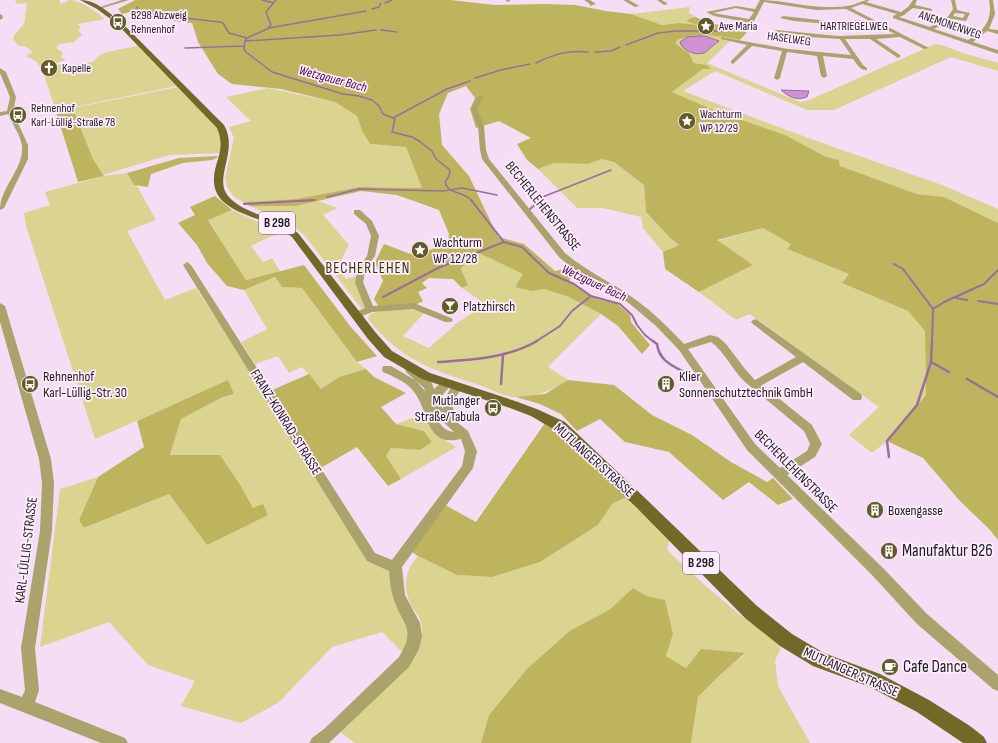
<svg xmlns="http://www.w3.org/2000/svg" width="998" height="743" viewBox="0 0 998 743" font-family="'Sofia Sans Condensed',sans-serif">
<rect width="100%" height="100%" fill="#f5ddf6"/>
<path fill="#dbd390" d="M 15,0 L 59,0 L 61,4 C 63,3 67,1 69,0 C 80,0 97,12 105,19 L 78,24 L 81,28 L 78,30 L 82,35 L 74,42 L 59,44 L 56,48 L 63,53 L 61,57 L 66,60 L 47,66 L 42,70 L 36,61 L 26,56 L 33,52 L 25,46 L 19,46 L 13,39 L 15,34 L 24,24 L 27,3 L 17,4 Z
M 690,7 L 689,13 L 696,17 L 691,18 L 701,26 L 679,23 L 662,25 L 631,14 Z
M 698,35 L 712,35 L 732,39 L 707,63 L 800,102 L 807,101 L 935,44 L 942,45 L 963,53 L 998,63 L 998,71 L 951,57 L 834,110 L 807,110 L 715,71 L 683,91 L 811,139 L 942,185 L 998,209 L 998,223 L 944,197 L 917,194 L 840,166 L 839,160 L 826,157 L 672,92 L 703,69 L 710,69 L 707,65 L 694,63 L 689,53 L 676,44 L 677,40 L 684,37 Z
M 138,46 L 176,86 L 56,111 L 43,72 L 50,67 L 67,63 L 73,65 L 93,62 C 100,50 125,49 138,46 Z
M 178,87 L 218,128 L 221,135 L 221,153 L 169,155 L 103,175 L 93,159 L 73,108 Z
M 268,88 L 335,102 L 357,116 L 362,131 L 370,144 L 406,147 L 422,188 L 359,187 L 296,199 L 243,202 L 234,197 L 227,187 L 225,179 L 234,138 L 229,127 L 251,121 L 226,97 Z
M 602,159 L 614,162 L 644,185 L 646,212 L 669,237 L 679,245 L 663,252 L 643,228 L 641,217 L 602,208 L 577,208 L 538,169 L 555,163 L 588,164 Z
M 127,173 L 134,185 L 137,186 L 156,220 L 127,231 L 165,300 L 196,288 L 251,371 L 357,539 L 390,570 L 410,627 L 404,654 L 382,632 L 332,647 L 278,703 L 241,723 L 181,706 L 195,681 L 148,665 L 109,622 L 40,647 L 60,489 L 98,477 L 79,520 L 85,528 L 169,494 L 207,545 L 253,508 L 241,486 L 220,455 L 170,455 L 181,419 L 223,397 L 234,394 L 228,381 L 95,439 L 26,226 L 24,213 L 50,205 L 45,192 L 104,176 Z
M 318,201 L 337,208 L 323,215 L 349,245 L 337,268 L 346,279 L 356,276 L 359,291 L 365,307 L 362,309 L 304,235 L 291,224 L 250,206 L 296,206 Z
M 232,210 L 282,233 L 272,236 L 251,246 L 263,262 L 272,258 L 280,271 L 275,274 L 246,280 L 208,219 Z
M 763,228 L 792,244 L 787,249 L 849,274 L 842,283 L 908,311 L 925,331 L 926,395 L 887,441 L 872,453 L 849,435 L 879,407 L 750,314 L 736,320 L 699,292 L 753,265 L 717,241 Z
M 475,250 L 524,274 L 515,286 L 532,291 L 544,289 L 569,297 L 601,314 L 548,367 L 568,380 C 552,390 536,398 516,397 C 505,397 492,390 482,386 C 432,370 402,361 368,319 L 369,315 C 386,306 407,307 425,312 L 403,336 L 429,348 L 457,323 L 477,310 L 478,299 L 462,288 L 468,285 L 461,269 Z
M 275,277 L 282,287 L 302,288 L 357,362 L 366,369 L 339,377 L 321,389 L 302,367 L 289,373 L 278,356 L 255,364 L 241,342 L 267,329 L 244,290 Z
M 425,413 L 436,434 L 456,447 L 401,479 L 386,456 L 391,448 L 420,450 L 432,442 L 424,431 L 396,424 Z
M 628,496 L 670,538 L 667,550 L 707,587 L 740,615 L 760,628 L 781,648 L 775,660 L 778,686 L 810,743 L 691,743 L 698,697 L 720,675 L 745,654 L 701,649 L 686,668 L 666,656 L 673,634 L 665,600 L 647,596 L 633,588 L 609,610 L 571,630 L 489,715 L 481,743 L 355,743 L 340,732 L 415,655 C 420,644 424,635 421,622 C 419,615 413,609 410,603 C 403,586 405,570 418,556 L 457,575 L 492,577 L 540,562 L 598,525 L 612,504 Z"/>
<path fill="#beb45d" d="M 135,0 L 450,0 L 495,5 L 545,4 L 575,5 L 606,11 L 631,14 L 662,25 L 679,23 L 698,25 L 686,21 L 691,18 L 696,17 L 705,22 L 748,31 L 740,40 C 719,36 698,31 677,40 L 676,44 L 689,53 L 694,63 L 707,65 L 711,69 L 703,69 L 672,92 L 721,113 L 785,135 L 826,157 L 839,160 L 840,166 L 917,194 L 944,197 L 998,223 L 998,540 L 990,530 L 959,500 L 923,458 L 887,441 L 926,395 L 925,331 L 908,311 L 842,283 L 849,274 L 787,249 L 791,244 L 763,228 L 717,240 L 753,265 L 699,292 L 665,269 L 663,252 L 679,245 L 669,237 L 646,212 L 644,185 L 614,162 L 602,159 L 588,164 L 555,163 L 538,169 L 527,160 L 517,144 L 531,138 L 499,121 L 476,128 L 470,109 L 475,98 L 466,86 L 448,93 L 439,114 L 442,145 L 469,176 L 498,237 L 524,244 L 555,271 L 564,269 L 575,275 L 569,280 L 591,296 L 604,301 L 615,302 L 630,315 L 631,322 L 650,345 L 642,354 L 618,326 L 601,314 L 569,297 L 544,289 L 532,291 L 515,287 L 523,274 L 475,251 L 461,269 L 468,285 L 462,288 L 453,279 L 429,278 L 422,283 L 427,288 L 418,292 L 423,301 L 413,306 L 379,307 L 374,299 L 383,281 L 375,262 L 384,244 L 416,256 L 448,242 L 449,234 L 439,210 L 397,195 L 361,191 L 296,206 L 250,206 L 243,202 L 296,199 L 359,187 L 422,188 L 406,147 L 370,144 L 362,131 L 357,116 L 335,102 L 281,89 L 232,84 L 218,74 L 198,42 L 192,23 C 173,21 155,19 137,10 L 122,14 L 118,9 Z
M 74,111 L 93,159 L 104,176 L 78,182 L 56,112 Z
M 216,156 L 219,157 L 212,160 L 183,163 L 151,174 L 148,187 L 134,185 L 127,173 L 179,158 Z
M 215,196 L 232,210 L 208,220 L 246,280 L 304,265 L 350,326 L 377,356 L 357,362 L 302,288 L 282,287 L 275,277 L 244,290 L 227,286 L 207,263 L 197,245 L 178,223 L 195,215 L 190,207 Z
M 366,369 L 374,377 L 406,393 L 381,407 L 396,424 L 424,431 L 432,442 L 420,450 L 391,448 L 386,456 L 401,479 L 388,486 L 357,447 L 319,469 L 270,391 L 309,374 L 321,389 L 339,377 Z
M 228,380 L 234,394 L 223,397 L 181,419 L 170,455 L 220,455 L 241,486 L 253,508 L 263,504 L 268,515 L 207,545 L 169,494 L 84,528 L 79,520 L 98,477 L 144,447 L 137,421 Z
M 568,380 L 614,385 L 652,415 L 692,435 L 731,462 L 767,482 L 773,478 L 793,499 L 778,505 L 749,482 L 723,500 L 669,452 L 625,442 L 600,419 L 577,431 L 561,414 L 540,404 L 516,397 L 545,394 Z
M 545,423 L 572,440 L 628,496 L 612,504 L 598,525 L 540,562 L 492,577 L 457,575 L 418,556 L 412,552 L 445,505 L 476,522 Z
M 633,588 L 647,596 L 665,600 L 673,634 L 666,656 L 686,668 L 701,649 L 745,653 L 720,675 L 698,697 L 691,743 L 481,743 L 489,715 L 528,668 L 571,630 L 609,610 Z"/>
<path fill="#cd92d1" stroke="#9a6e9d" d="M 698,36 L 705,36 L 719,41 C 714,44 709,50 704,53 C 695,56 682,50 680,42 L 687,37 Z
M 781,90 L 809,91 L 807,97 C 796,101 789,97 781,90 Z"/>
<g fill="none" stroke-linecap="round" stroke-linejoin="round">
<path stroke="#9a6e9d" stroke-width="1.5" d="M 262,0 L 274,3
M 385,3 L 392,0
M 137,7 L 138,10 L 148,14 L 220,22 L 223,23 L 229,33 L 247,38
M 372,9 L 379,7 L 381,3
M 269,27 L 271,25 L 266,12 L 276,0
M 381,30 L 397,32
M 729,31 L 735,29 L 738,25
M 245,41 L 244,49 L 246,52 L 272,72 L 343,94 L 359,96 L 372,100 L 379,106 L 383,114 L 395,119 L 392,132 L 412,137 L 419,141 L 432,151 L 436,159 L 450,170 L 449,176 L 445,182 C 448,195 465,191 472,201
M 245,41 L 340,35 L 376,30
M 245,41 L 247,38 L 269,28 L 366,11
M 626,45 L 658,33 L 676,31 L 724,31
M 185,48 L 244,46
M 595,52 L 611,51 L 620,47
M 536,63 C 555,54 567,50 588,52
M 475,78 L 501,70 L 530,64
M 393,118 L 447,89 L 470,81
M 327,197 L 359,189 L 443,191 L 462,188 L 497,195
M 540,198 L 611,170
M 300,201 L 315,200"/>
<path stroke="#9a6e9d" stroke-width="2" d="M 471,200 L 504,242 L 522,247 L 549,273 L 574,284 L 591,296 L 620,304 L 632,315 L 637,325 L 645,335 L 654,342
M 244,204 L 315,200
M 530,209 L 536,204
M 894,264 L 903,269 L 933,309
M 383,297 L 438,268 L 504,242
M 956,298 L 967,300
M 978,301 L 998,304
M 535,342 L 560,326 L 572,311 L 591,296
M 932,342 L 933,309 L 944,302 L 984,284 L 998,270"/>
<path stroke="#9a6e9d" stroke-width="2.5" d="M 653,341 L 657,344 C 659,360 671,365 684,372
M 438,362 C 471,360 508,358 537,341
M 931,362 L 949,372
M 967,379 L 998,397
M 501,384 L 503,355
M 889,457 L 887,441 L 917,405 L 931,362 L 932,341"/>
<path fill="#aaa36b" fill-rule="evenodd" d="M 122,0 L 129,0 L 99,9 L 97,8 Z
M 505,0 L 510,0 L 510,1 L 508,2 Z
M 584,0 L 590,0 L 596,4 L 590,6 L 590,4 Z
M 623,0 L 629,0 L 639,6 L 635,7 Z
M 657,0 L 662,0 L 668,4 L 664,5 Z
M 760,0 C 782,0 805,7 828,7 C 837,7 847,7 855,4 C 861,2 864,0 870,0 L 866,2 L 901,12 L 908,7 L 913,0 L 917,0 L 915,5 L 932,9 L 932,11 L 913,8 L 904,15 L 899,17 L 930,27 L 947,18 L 953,9 L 951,0 L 955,0 L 957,10 L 970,13 L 966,21 L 952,19 L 934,29 L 968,40 C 985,31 993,19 989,0 L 993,0 L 995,14 L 989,29 L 998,30 L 998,34 L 987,31 L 973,42 L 998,50 L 998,54 L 893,18 L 893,16 L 897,14 L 862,4 L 851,8 L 929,48 L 924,49 L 900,37 L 876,39 L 900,55 L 901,56 L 898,58 L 870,39 L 845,39 L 863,65 L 867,68 L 867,70 C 860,71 857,64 853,59 L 823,56 L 827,76 L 824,78 L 821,76 L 817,56 L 787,52 L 780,78 L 777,80 L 774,78 L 782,51 L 752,46 L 733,64 L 731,63 L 731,61 L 747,45 L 721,39 L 721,37 L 788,49 L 851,55 L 840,39 L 792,36 L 773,32 L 776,30 L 838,36 L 895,34 L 872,23 L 828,24 L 794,21 L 780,18 L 783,16 L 828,21 L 868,20 L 846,9 L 816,10 L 764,2 L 754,21 L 751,23 L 714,16 L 706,12 L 736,6 L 755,9 ZM 736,8 L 754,12 L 749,19 L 713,13 ZM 955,13 L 965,14 L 963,18 L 953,16 Z
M 0,14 L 2,15 L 3,18 L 0,20 Z
M 0,68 L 6,72 L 16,97 L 13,112 L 28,145 L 28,159 L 4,208 L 0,210 C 0,187 24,169 22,146 C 21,136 12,124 8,114 L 0,116 L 0,112 L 7,111 L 10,97 L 0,73 Z
M 478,96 L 483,97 L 477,109 L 484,126 L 486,150 L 489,159 L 565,253 C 587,272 614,283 636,300 C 654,313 669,328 684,344 L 710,335 L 718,337 L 726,344 L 745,369 L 755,380 L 796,357 L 753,324 L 751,322 L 753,320 L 756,319 L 861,394 L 862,397 L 861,400 L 853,400 L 803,362 L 762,385 L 812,425 L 822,444 L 815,457 L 787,475 L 882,567 L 927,614 L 998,675 L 998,691 L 993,689 L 917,624 L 872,575 L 747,450 L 692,369 L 679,350 L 656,326 L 630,304 L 602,285 L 573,269 L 559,257 L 482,159 L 480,150 L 478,126 L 471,109 ZM 711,342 C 725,352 732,370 745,382 L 804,431 L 810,444 L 807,451 L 780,468 L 755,444 L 688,349 Z
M 354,210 L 360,210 L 372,221 L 379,236 L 375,256 L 366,268 L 363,282 L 373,306 L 414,303 L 451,318 L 453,320 L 451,322 L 445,322 L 413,309 L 372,312 L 360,317 L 354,317 L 352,315 L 354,313 L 365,308 L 355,282 L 358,268 L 367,256 L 371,236 L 366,224 L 354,214 Z
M 187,262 L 191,265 L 375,553 L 392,560 L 462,466 L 465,451 L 461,439 C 425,448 429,410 414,392 C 407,382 394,377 383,372 L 382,369 L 383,366 L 391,366 L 415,380 L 425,391 L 424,388 L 406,372 L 405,369 L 406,366 L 414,366 L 432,383 L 434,389 L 443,381 L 451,381 L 452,384 L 438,400 L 443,409 L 444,400 L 453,384 L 461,384 L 462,387 L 454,400 L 453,408 L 458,423 L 468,431 L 477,451 L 473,468 L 402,567 L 405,595 L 420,623 L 422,636 L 419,649 L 409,667 L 329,743 L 309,743 L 312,738 L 324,729 L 399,657 C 418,626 400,624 393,596 C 390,588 390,579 389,571 L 367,561 L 183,265 ZM 434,413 L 454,432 C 443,431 438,422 434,413 Z
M 0,303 L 5,306 L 51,459 L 54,483 L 52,531 L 35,648 L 39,690 L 35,702 L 125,738 L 128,743 L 101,743 L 0,703 L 0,689 L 22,697 L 25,690 L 21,648 L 40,531 L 42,483 L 39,459 L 0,322 Z"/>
<path fill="#716928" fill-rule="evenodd" d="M 80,0 C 96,0 108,12 120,21 L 224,125 C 239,151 213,178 228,196 C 244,215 278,217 298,233 L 376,333 L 392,351 L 430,373 L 518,402 L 539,410 L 565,422 L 646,499 L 757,606 L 792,634 L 824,653 L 880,674 L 929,700 L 970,726 L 984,737 L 987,743 L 963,743 L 917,712 L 870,687 L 813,666 L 780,646 L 745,618 L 636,507 L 555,430 L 531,416 L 510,408 L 422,379 L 384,357 L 368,339 L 292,237 C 286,232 280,228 273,225 C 254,216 215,210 214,182 C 213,161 227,152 217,128 L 116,23 L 97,9 Z"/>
</g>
<defs>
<symbol id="bus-disc" viewBox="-11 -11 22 22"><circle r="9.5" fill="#625b28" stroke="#fceefd"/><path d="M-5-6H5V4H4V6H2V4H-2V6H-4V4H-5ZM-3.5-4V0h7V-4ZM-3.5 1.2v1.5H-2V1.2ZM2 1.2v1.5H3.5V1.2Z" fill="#fff"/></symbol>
<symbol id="sight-disc" viewBox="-11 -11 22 22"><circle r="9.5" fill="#625b28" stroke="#fceefd"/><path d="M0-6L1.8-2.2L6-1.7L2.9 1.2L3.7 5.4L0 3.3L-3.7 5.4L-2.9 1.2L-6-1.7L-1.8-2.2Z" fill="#fff"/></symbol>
<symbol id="church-disc" viewBox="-11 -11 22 22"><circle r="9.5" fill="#625b28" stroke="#fceefd"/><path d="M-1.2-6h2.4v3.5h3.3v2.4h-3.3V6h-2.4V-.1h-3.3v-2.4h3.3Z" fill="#fff"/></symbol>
<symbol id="bar-disc" viewBox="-11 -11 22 22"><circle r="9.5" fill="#625b28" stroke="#fceefd"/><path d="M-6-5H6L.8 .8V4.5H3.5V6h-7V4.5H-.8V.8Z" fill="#fff"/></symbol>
<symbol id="building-disc" viewBox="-11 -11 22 22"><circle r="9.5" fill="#625b28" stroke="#fceefd"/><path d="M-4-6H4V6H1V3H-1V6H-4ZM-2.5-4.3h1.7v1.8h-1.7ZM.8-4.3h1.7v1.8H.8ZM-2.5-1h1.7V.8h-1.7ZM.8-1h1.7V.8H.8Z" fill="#fff"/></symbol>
<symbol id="cafe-disc" viewBox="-11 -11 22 22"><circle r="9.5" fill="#625b28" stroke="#fceefd"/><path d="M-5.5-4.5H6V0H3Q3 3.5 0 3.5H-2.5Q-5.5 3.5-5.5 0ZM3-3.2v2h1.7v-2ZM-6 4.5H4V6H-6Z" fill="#fff"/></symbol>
</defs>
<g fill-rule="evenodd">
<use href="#bus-disc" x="108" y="12" width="20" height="20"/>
<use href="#sight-disc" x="696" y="16" width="20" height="20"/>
<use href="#church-disc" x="39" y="58" width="20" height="20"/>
<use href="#bus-disc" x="8" y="105" width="20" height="20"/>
<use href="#sight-disc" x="677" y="111" width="20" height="20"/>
<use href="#sight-disc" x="410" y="240" width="20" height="20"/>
<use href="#bar-disc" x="440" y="296" width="20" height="20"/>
<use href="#bus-disc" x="20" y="374" width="20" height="20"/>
<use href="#building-disc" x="656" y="374" width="20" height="20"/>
<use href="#bus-disc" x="483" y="398" width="20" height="20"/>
<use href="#building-disc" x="865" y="500" width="20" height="20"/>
<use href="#building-disc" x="879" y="541" width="20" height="20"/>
<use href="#cafe-disc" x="880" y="657" width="20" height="20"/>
</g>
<g text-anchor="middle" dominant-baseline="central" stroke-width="3.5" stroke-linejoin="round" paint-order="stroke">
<g font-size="12" fill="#231b24" stroke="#fceefd" text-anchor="start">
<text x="131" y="15">B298 Abzweig<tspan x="131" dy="14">Rehnenhof</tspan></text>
<text x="719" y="26">Ave Maria</text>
<text x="62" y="68">Kapelle</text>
<text x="31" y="108">Rehnenhof<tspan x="31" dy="14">Karl-Lüllig-Straße 78</tspan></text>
<text x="700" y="114">Wachturm<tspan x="700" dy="14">WP 12/29</tspan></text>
</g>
<g font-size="12" fill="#231b24" stroke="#fceefd">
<text transform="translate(950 25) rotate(19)">ANEMONENWEG</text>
<text x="854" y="26">HARTRIEGELWEG</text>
<text transform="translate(789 39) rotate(8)">HASELWEG</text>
</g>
<g font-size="13" font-style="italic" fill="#4b0051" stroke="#fceefd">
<text transform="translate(333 79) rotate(15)">Wetzgauer Bach</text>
<text transform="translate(594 283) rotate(25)">Wetzgauer Bach</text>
</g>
<g fill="#fceefd" stroke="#645a65" stroke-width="1">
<rect x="259" y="212" width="36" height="22" rx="3"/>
<rect x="683" y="552" width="36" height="22" rx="3"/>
</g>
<g font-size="13" font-weight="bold" fill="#231b24">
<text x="277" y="223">B 298</text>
<text x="701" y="563">B 298</text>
</g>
<g font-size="14" fill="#231b24" stroke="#fceefd">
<text transform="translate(543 206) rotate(51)">BECHERLEHENSTRASSE</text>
<text transform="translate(286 422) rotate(58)">FRANZ-KONRAD-STRASSE</text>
<text transform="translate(594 460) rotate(42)">MUTLANGER STRASSE</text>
<text transform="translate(796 471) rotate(45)">BECHERLEHENSTRASSE</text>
<text transform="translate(26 550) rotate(-83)">KARL-LÜLLIG-STRASSE</text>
<text transform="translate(851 672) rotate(24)">MUTLANGER STRASSE</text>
</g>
<g font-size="14" fill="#231b24" stroke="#fceefd" text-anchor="start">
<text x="433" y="242">Wachturm<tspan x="433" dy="16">WP 12/28</tspan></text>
<text x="463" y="306">Platzhirsch</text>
<text x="43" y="376">Rehnenhof<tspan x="43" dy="16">Karl-Lüllig-Str. 30</tspan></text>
<text x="679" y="376">Klier<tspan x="679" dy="16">Sonnenschutztechnik GmbH</tspan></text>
<text x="480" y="400" text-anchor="end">Mutlanger<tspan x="480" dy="16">Straße/Tabula</tspan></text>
<text x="888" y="510">Boxengasse</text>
</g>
<g font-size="15" letter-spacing="1" fill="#3a350a" stroke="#fceefd">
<text x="368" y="268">BECHERLEHEN</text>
</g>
<g font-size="17" fill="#231b24" stroke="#fceefd" text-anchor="start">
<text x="902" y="551">Manufaktur B26</text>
<text x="903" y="667">Cafe Dance</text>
</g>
</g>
</svg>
